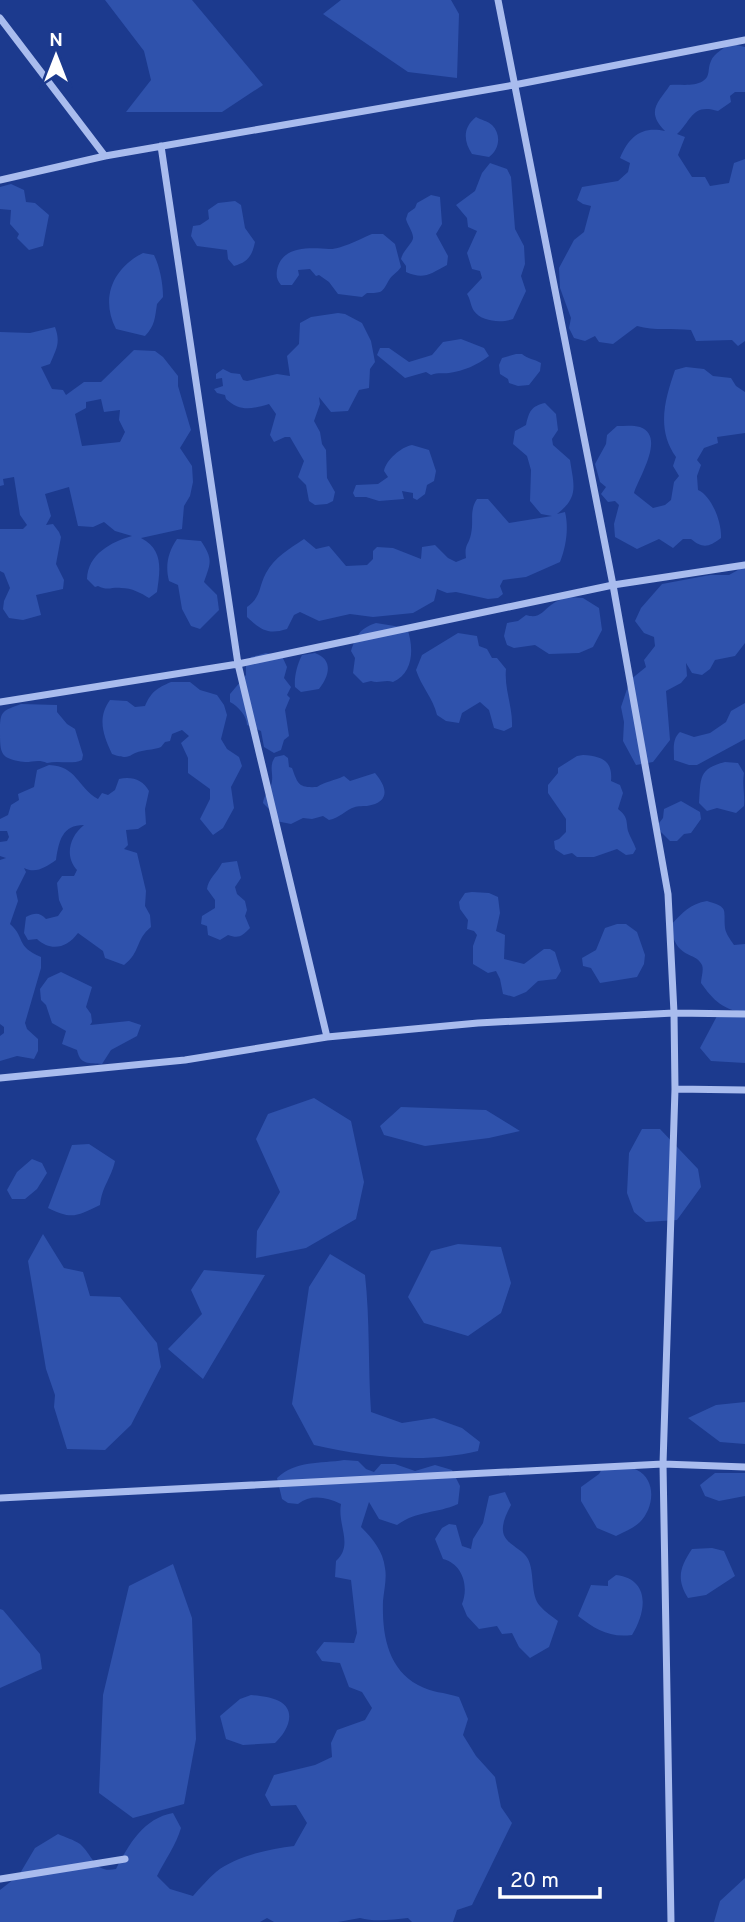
<svg xmlns="http://www.w3.org/2000/svg" width="745" height="1922" viewBox="0 0 745 1922" font-family="Overpass,sans-serif">
<rect width="100%" height="100%" fill="#1c3a8e"/>
<path fill="#2f52ac" fill-rule="evenodd" d="M 105,0 L 192,0 L 263,85 L 222,112 L 126,112 L 151,80 L 144,51 Z
M 341,0 L 451,0 L 459,14 L 457,78 L 408,72 L 323,14 Z
M 732,44 L 745,47 L 745,92 L 735,92 L 730,96 L 731,102 L 718,111 C 692,103 692,120 677,134 L 685,137 L 678,155 L 692,177 L 705,177 L 710,186 L 729,183 L 734,163 L 745,159 L 745,341 L 738,346 L 732,340 L 696,341 L 691,330 C 672,328 655,331 637,326 L 613,344 L 599,342 L 595,336 L 585,341 L 574,338 L 569,328 L 571,318 L 560,288 L 559,268 L 574,240 L 584,232 L 591,206 L 583,204 L 577,200 L 582,187 L 618,181 L 628,172 L 630,163 L 620,158 C 629,137 641,126 665,131 C 645,111 659,102 670,85 C 681,84 693,87 703,81 C 711,76 707,69 711,61 C 714,53 725,47 732,44 Z
M 476,117 C 481,120 488,121 492,125 C 502,135 499,150 489,157 L 472,154 C 464,142 462,128 476,117 Z
M 490,163 L 507,169 L 511,177 L 515,229 L 524,246 L 525,264 L 521,276 L 526,291 L 513,319 C 502,323 482,322 474,311 C 471,307 470,298 467,294 L 482,278 L 480,271 L 472,269 L 467,253 L 477,231 L 468,227 L 467,218 L 456,205 L 475,191 L 482,173 Z
M 11,184 L 24,190 L 26,202 L 35,203 L 49,215 L 43,246 L 29,250 L 17,238 L 19,234 L 10,224 L 11,210 L 0,209 L 0,187 Z
M 431,195 L 440,197 L 442,224 L 436,234 L 448,256 L 447,265 C 430,274 424,280 406,272 L 406,266 L 401,259 C 403,250 414,242 413,237 C 413,232 407,224 406,219 L 408,213 L 415,208 L 417,203 Z
M 235,201 L 241,205 L 245,228 L 255,242 C 252,256 248,262 234,266 L 228,259 L 227,250 L 197,246 L 191,236 L 193,226 L 200,225 L 209,219 L 208,210 L 218,203 Z
M 372,234 L 383,234 L 395,244 L 401,267 C 398,272 392,275 389,280 C 382,293 382,293 367,293 L 362,297 L 338,294 L 329,282 L 319,275 L 316,276 L 310,269 L 298,270 L 299,275 L 292,285 L 281,285 C 277,280 276,277 277,270 C 282,245 311,248 329,249 C 340,250 362,238 372,234 Z
M 143,253 L 154,255 C 160,267 163,284 163,297 L 157,304 C 155,317 155,326 145,336 L 116,329 C 100,298 113,268 143,253 Z
M 338,313 L 345,314 L 362,323 L 371,341 L 375,362 L 370,369 L 369,388 L 359,390 L 348,411 L 331,412 L 319,397 L 320,404 L 314,421 L 320,432 L 322,444 L 326,450 L 327,478 L 335,492 L 333,501 L 327,504 L 315,505 L 309,501 L 306,485 L 298,477 L 304,461 L 290,437 L 285,437 L 274,442 L 270,435 L 276,414 L 269,404 C 252,409 240,412 226,399 L 225,395 L 217,393 L 214,389 L 223,386 L 222,378 L 216,379 L 216,374 L 223,369 L 231,373 L 240,374 L 243,380 L 247,381 L 277,374 L 290,376 L 287,356 L 299,344 L 300,323 L 311,317 Z
M 55,327 C 61,343 56,349 50,364 L 41,367 L 52,389 L 63,390 L 66,395 L 84,382 L 101,382 L 134,350 L 155,351 L 163,357 L 178,376 L 178,386 L 191,430 L 180,448 L 192,466 L 193,482 L 190,496 L 184,506 L 182,529 L 141,538 C 164,550 160,570 157,592 L 149,598 C 141,593 132,588 121,588 C 112,587 107,591 98,586 L 95,587 L 87,579 C 88,554 111,542 132,536 L 115,531 L 104,522 L 93,527 L 78,526 L 69,487 L 45,494 L 51,516 L 46,525 L 53,524 L 59,532 L 61,537 L 56,564 L 64,580 L 63,589 L 36,595 L 41,615 L 23,620 L 9,618 L 3,609 L 4,601 L 10,588 L 4,573 L 0,571 L 0,529 L 23,529 L 27,525 L 20,515 L 14,477 L 3,479 L 4,485 L 0,486 L 0,332 L 30,333 ZM 101,399 L 104,412 L 120,410 L 119,420 L 125,432 L 120,442 L 82,446 L 75,414 L 86,408 L 86,402 Z
M 461,339 L 484,348 L 489,356 C 477,365 464,371 449,373 C 442,374 439,372 431,375 L 426,372 L 405,378 L 377,355 L 380,348 L 389,348 L 409,362 L 432,355 L 443,342 Z
M 516,354 L 522,354 C 528,359 534,359 541,363 L 540,371 L 529,385 L 518,386 L 509,383 L 508,379 L 500,374 L 499,365 L 502,358 Z
M 686,367 L 704,369 L 713,376 L 731,378 L 736,386 L 745,392 L 745,433 L 717,437 L 718,443 L 704,448 L 697,460 L 701,465 L 697,476 L 698,490 C 712,496 722,523 721,538 C 709,547 703,549 691,539 L 683,539 L 673,548 L 659,539 L 637,549 L 615,537 L 614,524 L 619,505 L 615,501 L 608,502 L 601,494 L 606,487 L 600,482 L 595,464 L 606,444 L 607,435 L 617,426 C 624,426 633,425 640,427 C 666,436 639,477 634,493 L 653,508 L 665,505 L 671,500 L 674,482 L 679,476 L 673,466 L 676,457 C 656,429 665,399 675,370 Z
M 545,403 L 556,414 L 558,430 L 552,439 L 553,445 L 570,460 C 574,486 579,497 557,514 L 565,512 C 569,528 566,547 560,562 L 526,577 L 503,580 L 500,586 L 503,594 L 498,598 L 488,599 L 456,592 L 447,593 L 437,589 L 434,601 L 413,613 L 373,617 L 350,614 L 319,621 L 300,612 L 294,615 L 287,629 C 268,635 261,630 247,617 L 247,607 C 262,596 258,588 266,573 C 275,557 289,549 304,539 L 316,549 L 329,546 L 346,566 L 367,565 L 373,559 L 373,551 L 377,547 L 393,548 L 421,559 L 422,547 L 435,545 L 448,558 L 456,562 L 466,558 C 464,544 469,545 471,534 C 474,521 469,511 477,499 L 488,499 L 509,523 L 552,516 L 541,514 L 530,501 L 531,470 L 527,456 L 513,444 L 515,431 L 526,425 C 529,412 531,406 545,403 Z
M 412,445 L 429,450 L 436,471 L 434,481 L 427,485 L 425,494 L 417,500 L 413,498 L 413,493 L 402,491 L 404,499 L 379,501 L 366,497 L 355,497 L 353,493 L 356,485 L 378,484 L 388,477 L 384,471 C 386,460 401,447 412,445 Z
M 177,539 L 201,541 C 213,559 211,562 204,582 L 217,595 L 219,610 L 200,629 L 191,626 L 182,609 L 178,585 L 169,581 C 165,566 168,552 177,539 Z
M 745,566 L 745,643 L 735,656 L 715,660 L 710,669 L 702,675 L 692,673 L 686,663 L 687,676 L 681,683 L 666,691 L 670,740 L 653,762 L 636,765 L 623,741 L 624,722 L 621,707 L 630,680 L 646,667 L 644,660 L 655,646 L 654,637 L 644,633 L 635,621 L 641,608 L 662,584 L 710,575 L 729,575 Z
M 568,597 L 583,598 L 599,608 L 602,630 L 593,647 L 579,653 L 549,654 L 535,645 L 514,648 L 507,645 L 504,636 L 507,623 L 518,621 L 526,615 C 539,619 542,612 551,605 C 556,601 562,599 568,597 Z
M 376,623 L 407,628 C 414,647 414,673 393,682 C 385,679 379,684 371,681 L 363,683 L 353,673 L 355,658 L 351,651 C 356,636 360,628 376,623 Z
M 458,633 L 477,636 L 479,646 L 487,649 L 492,658 L 497,658 L 506,669 C 504,689 513,707 512,727 L 504,731 L 494,728 L 489,710 L 480,702 L 462,713 L 459,723 L 446,721 L 437,715 C 433,698 421,686 416,670 L 422,655 Z
M 266,653 L 282,656 L 287,667 L 284,678 L 291,687 L 287,695 L 290,698 L 285,710 L 289,736 L 284,740 L 281,750 L 274,753 L 264,747 L 261,731 L 247,725 C 247,716 238,706 230,702 L 230,694 L 246,675 L 246,665 L 251,657 Z
M 315,653 C 334,660 329,676 319,689 L 301,692 L 295,687 C 294,677 297,665 302,655 Z
M 171,682 L 190,682 L 200,690 L 217,695 L 224,705 L 227,715 L 221,739 L 227,749 L 239,757 L 242,766 L 231,787 L 234,808 L 223,828 L 213,835 L 200,819 L 210,799 L 210,789 L 188,773 L 188,758 L 181,743 L 189,736 L 182,730 L 172,734 L 170,741 L 165,742 L 161,747 C 154,750 149,749 142,751 C 127,754 132,761 112,754 C 103,735 97,718 110,700 L 127,701 L 135,707 L 145,706 C 151,692 157,688 171,682 Z
M 745,703 L 745,739 L 697,765 L 689,765 L 674,760 C 674,749 672,739 680,732 L 694,737 L 710,733 L 726,722 L 731,711 Z
M 21,704 L 57,705 L 57,712 L 67,724 L 75,729 L 83,755 L 82,760 C 71,765 59,760 47,763 C 39,759 33,762 25,762 C 0,759 0,754 0,730 C 0,710 3,711 21,704 Z
M 284,755 L 288,758 L 289,767 L 292,768 C 298,784 298,788 317,787 C 326,781 334,781 344,776 L 350,781 L 375,773 C 387,787 391,802 367,806 C 366,806 356,806 355,807 C 345,810 340,818 329,820 L 323,816 L 312,819 L 303,818 L 291,824 L 276,821 L 275,815 L 263,803 C 264,794 271,790 272,781 C 273,771 269,766 275,757 Z
M 583,755 C 602,756 613,761 611,781 L 620,785 L 623,793 L 618,809 C 628,817 626,820 628,831 C 630,837 634,843 636,849 L 633,854 L 626,855 L 617,849 L 594,857 L 577,857 L 572,853 L 564,855 L 555,849 L 554,841 L 559,839 L 566,832 L 566,819 L 548,793 L 548,785 L 558,773 L 558,768 L 577,756 Z
M 725,762 L 738,763 L 744,773 C 742,785 745,794 744,806 L 736,813 L 717,808 L 707,811 L 699,803 C 701,778 698,769 725,762 Z
M 49,765 C 77,766 77,787 98,799 L 102,793 L 108,795 L 115,790 L 119,779 C 132,776 143,780 149,791 L 145,809 L 146,824 L 138,829 L 126,830 L 128,845 L 124,849 L 137,853 L 146,891 L 145,906 L 150,915 L 151,927 C 135,940 141,952 124,965 L 105,958 L 103,951 L 78,933 C 67,948 51,952 37,939 L 28,940 L 24,933 L 26,917 C 35,913 39,912 46,919 L 58,916 L 63,909 L 59,900 L 57,883 L 62,876 L 74,876 L 77,870 C 64,856 70,836 84,825 C 62,825 59,841 56,860 C 46,867 36,874 24,868 L 26,872 L 16,892 L 18,901 L 10,924 C 26,938 15,946 41,957 L 41,968 L 25,1023 L 27,1029 L 38,1039 L 38,1051 L 34,1059 L 17,1056 L 0,1061 L 0,1036 L 4,1033 L 4,1027 L 0,1024 L 0,860 L 6,858 L 0,856 L 0,842 L 7,841 L 9,837 L 7,831 L 0,831 L 0,819 L 8,815 L 11,805 L 19,800 L 18,794 L 34,787 L 37,770 Z
M 681,801 L 700,812 L 701,819 L 691,833 L 684,834 L 677,841 L 670,841 L 656,827 L 663,818 L 664,809 Z
M 237,861 L 241,878 L 235,887 L 237,894 L 245,901 L 247,910 L 245,916 L 250,928 C 242,936 239,939 228,935 L 220,940 L 208,935 L 207,926 L 201,924 L 202,916 L 215,908 L 215,900 L 207,889 C 208,879 217,873 222,863 Z
M 472,892 L 489,893 L 498,897 L 500,913 L 496,931 L 505,935 L 504,959 L 524,964 L 544,949 L 550,949 L 555,952 L 561,971 L 556,979 L 538,981 L 526,992 L 514,997 L 503,994 L 500,979 L 496,971 L 488,973 L 473,964 L 473,946 L 477,935 L 474,931 L 467,929 L 468,920 L 460,909 L 459,902 L 465,893 Z
M 707,901 C 730,908 723,909 725,928 C 726,934 730,939 734,945 L 745,944 L 745,1012 C 724,1011 713,1000 701,983 C 701,978 704,970 702,965 C 696,951 674,960 671,925 C 683,912 690,904 707,901 Z
M 617,924 L 626,924 L 637,932 L 645,955 L 644,964 L 637,977 L 600,983 L 591,968 L 583,966 L 582,958 L 596,950 L 605,928 Z
M 61,972 L 92,987 L 86,1007 L 91,1014 L 92,1022 L 90,1025 L 129,1021 L 141,1025 L 137,1036 L 111,1050 L 102,1064 C 89,1063 80,1065 77,1050 L 62,1044 L 66,1031 L 52,1023 L 46,1005 L 41,1000 L 40,989 L 48,978 Z
M 745,1014 L 745,1063 L 711,1061 L 700,1048 L 717,1016 Z
M 314,1098 L 351,1121 L 364,1182 L 356,1219 L 306,1248 L 256,1258 L 257,1231 L 280,1192 L 256,1139 L 268,1114 Z
M 401,1107 L 486,1110 L 520,1131 L 489,1138 L 425,1146 L 384,1135 L 380,1126 Z
M 642,1129 L 660,1129 L 698,1169 L 701,1187 L 677,1220 L 646,1222 L 634,1212 L 627,1193 L 629,1153 Z
M 89,1144 L 115,1161 C 111,1179 102,1186 100,1205 C 77,1216 72,1220 48,1208 L 72,1145 Z
M 32,1159 L 42,1163 L 47,1173 L 37,1189 L 25,1199 L 12,1199 L 7,1190 L 17,1172 Z
M 43,1234 L 64,1268 L 83,1272 L 90,1296 L 120,1297 L 157,1343 L 161,1367 L 131,1425 L 105,1450 L 67,1449 L 54,1407 L 55,1395 L 46,1369 L 28,1261 Z
M 458,1244 L 501,1247 L 511,1283 L 501,1313 L 468,1336 L 424,1323 L 408,1297 L 431,1251 Z
M 330,1254 L 365,1275 C 370,1320 368,1366 371,1412 L 402,1423 L 434,1418 L 462,1428 L 480,1442 L 478,1451 C 423,1464 368,1457 314,1445 L 292,1404 L 309,1287 Z
M 204,1270 L 265,1275 L 203,1379 L 168,1349 L 202,1314 L 191,1290 Z
M 745,1402 L 745,1444 L 720,1442 L 688,1418 L 716,1405 Z
M 344,1460 L 358,1461 L 366,1469 L 374,1472 L 381,1464 L 395,1464 L 415,1471 L 435,1465 L 452,1470 L 460,1486 L 458,1504 C 436,1514 418,1510 397,1525 L 379,1519 L 369,1502 L 361,1527 C 373,1539 383,1551 385,1568 C 387,1578 384,1590 383,1601 C 382,1633 387,1668 418,1685 C 432,1693 444,1692 459,1697 L 468,1719 L 463,1735 L 476,1756 L 495,1777 L 501,1807 L 512,1823 L 472,1905 L 457,1910 L 453,1922 L 412,1922 L 408,1918 C 392,1920 374,1922 360,1918 L 338,1922 L 274,1922 L 267,1918 L 260,1922 L 0,1922 L 0,1890 L 19,1875 L 35,1848 L 58,1834 C 65,1837 74,1840 80,1844 C 93,1855 94,1874 116,1869 C 129,1844 144,1818 173,1813 L 181,1828 C 176,1845 165,1860 157,1876 L 170,1889 L 193,1896 C 200,1888 208,1879 216,1872 C 236,1856 269,1849 294,1846 L 307,1823 L 296,1805 L 271,1806 L 265,1795 L 274,1775 L 315,1765 L 332,1757 L 331,1743 L 337,1730 L 365,1720 L 372,1708 L 362,1692 L 349,1687 L 340,1663 L 322,1661 L 316,1652 L 324,1642 L 354,1643 L 357,1633 L 351,1580 L 335,1577 L 336,1561 C 354,1545 337,1525 341,1504 C 326,1497 311,1494 298,1504 L 288,1503 L 282,1499 L 277,1478 C 296,1460 320,1464 344,1460 Z
M 605,1464 C 615,1466 629,1465 637,1470 C 657,1480 654,1508 640,1522 C 634,1528 624,1532 616,1536 L 597,1528 L 581,1501 L 581,1487 L 599,1474 Z
M 715,1473 L 745,1473 L 745,1496 L 719,1501 L 705,1496 L 700,1485 Z
M 505,1492 L 511,1505 C 507,1513 502,1522 503,1531 C 504,1544 522,1548 528,1559 C 535,1573 530,1595 540,1606 C 545,1612 552,1616 558,1621 L 549,1647 L 530,1658 L 519,1647 L 512,1633 L 502,1634 L 497,1626 L 479,1629 L 467,1616 L 462,1604 C 469,1587 463,1564 443,1559 L 435,1539 L 442,1528 L 449,1524 L 456,1525 L 462,1546 L 471,1549 L 473,1539 L 483,1523 L 489,1496 Z
M 712,1548 L 724,1551 L 735,1576 L 706,1595 L 688,1598 C 676,1579 680,1567 692,1549 Z
M 173,1564 L 192,1618 L 196,1739 L 184,1804 L 133,1818 L 99,1793 L 103,1695 L 129,1586 Z
M 616,1575 C 650,1579 647,1611 632,1635 C 609,1638 595,1629 578,1616 L 591,1585 L 608,1586 L 608,1581 Z
M 0,1609 L 3,1610 L 40,1654 L 42,1669 L 0,1688 Z
M 251,1695 C 259,1696 271,1697 279,1701 C 298,1711 287,1732 275,1743 L 243,1745 L 226,1739 L 220,1716 L 240,1699 Z
M 745,1878 L 745,1922 L 714,1922 L 720,1901 Z"/>
<g fill="none" stroke-linecap="round" stroke-linejoin="round">
<path stroke="#a9bcee" stroke-width="7" d="M 498,0 L 613,585 L 668,894 L 674,1013 L 675,1089 L 663,1464 L 671,1922
M 0,18 L 105,156
M 161,146 L 238,664 L 327,1037
M 0,180 L 105,156 L 514,85 L 745,40
M 0,702 L 238,664 L 613,585 L 745,565
M 0,1078 L 185,1060 L 327,1037 L 478,1023 L 674,1013 L 745,1014
M 675,1089 L 745,1090
M 0,1498 L 663,1464 L 745,1467
M 0,1879 L 125,1859"/>
</g>
<g transform="translate(56 56)" stroke="#1c3a8e" stroke-width="5" paint-order="stroke">
<path d="M0-5L12 26L0 18L-12 26Z" fill="#ffffff"/>
<text y="-10" font-size="19" font-weight="bold" text-anchor="middle" fill="#ffffff">N</text>
</g>
<path d="M500 1887v10h100v-10" fill="none" stroke="#ffffff" stroke-width="3.5"/>
<text x="510" y="1887" font-size="21" fill="#ffffff" stroke="#1c3a8e" stroke-width="5" paint-order="stroke">20 m</text>
</svg>
